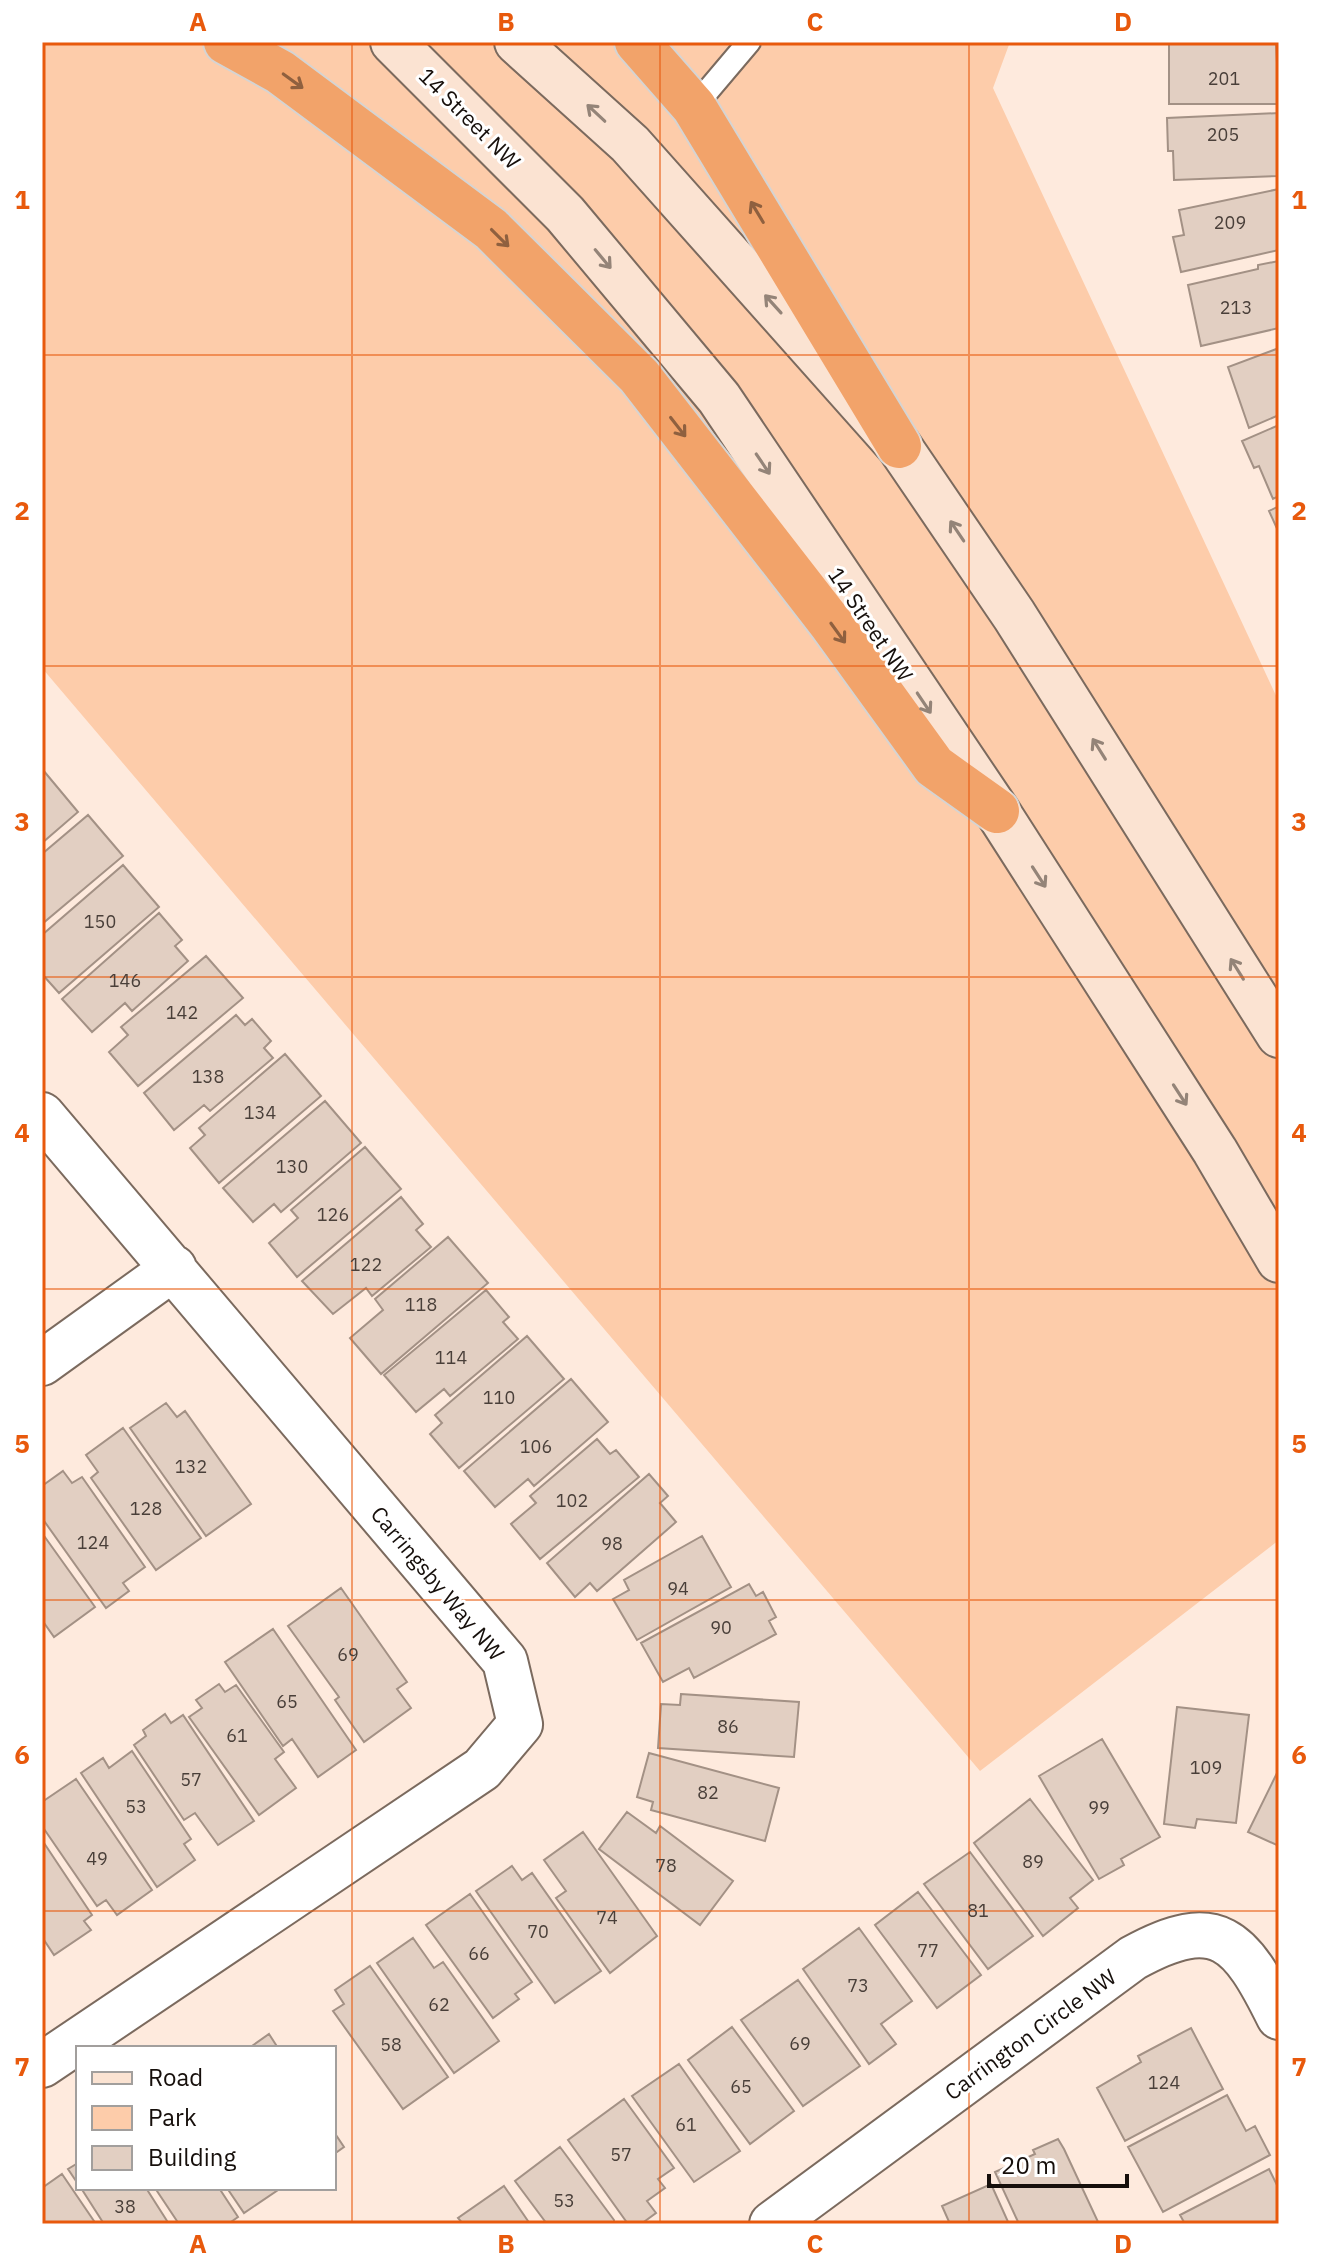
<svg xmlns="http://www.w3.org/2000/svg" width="1321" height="2266" viewBox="0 0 1321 2266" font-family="'IBM Plex Sans',sans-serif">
<rect width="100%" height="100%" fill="#feeadd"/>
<path fill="#fdccaa" d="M 42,42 L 1010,42 L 993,88 L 1279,702 L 1279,1540 L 980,1771 L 42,668 Z"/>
<path fill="#e2cfc2" stroke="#a39185" stroke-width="2" d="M 1169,42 L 1276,42 L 1279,104 L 1169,104 Z
M 1279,113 L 1278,176 L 1174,180 L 1173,151 L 1168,151 L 1167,118 Z
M 1279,189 L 1279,250 L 1181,272 L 1173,237 L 1184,235 L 1179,210 Z
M 1279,261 L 1279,328 L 1201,346 L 1188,285 L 1258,269 L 1258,265 Z
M 1279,348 L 1279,415 L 1249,428 L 1228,367 Z
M 1279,425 L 1279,496 L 1273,499 L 1259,466 L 1254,468 L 1242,441 Z
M 1279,506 L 1279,533 L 1269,511 Z
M 43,770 L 78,812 L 42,843 L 42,771 Z
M 88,815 L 123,856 L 42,924 L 42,854 Z
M 123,865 L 159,907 L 59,993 L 42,974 L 42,935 Z
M 159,913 L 182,940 L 175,946 L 188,961 L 132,1011 L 125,1003 L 92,1032 L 62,999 Z
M 206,956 L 243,998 L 138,1086 L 109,1052 L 128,1035 L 121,1027 Z
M 236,1015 L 245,1025 L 252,1019 L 271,1041 L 264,1048 L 273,1058 L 210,1111 L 204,1105 L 174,1130 L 144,1093 Z
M 285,1054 L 321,1096 L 219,1183 L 190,1148 L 205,1135 L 199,1128 Z
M 325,1101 L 361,1143 L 281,1212 L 274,1204 L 253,1222 L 223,1188 Z
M 365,1147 L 401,1189 L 297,1277 L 269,1243 L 298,1218 L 291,1210 Z
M 401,1197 L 423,1224 L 416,1230 L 431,1247 L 372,1296 L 366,1288 L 333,1314 L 302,1281 Z
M 448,1237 L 488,1283 L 381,1374 L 350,1338 L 383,1310 L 375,1299 Z
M 486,1290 L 509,1317 L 503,1322 L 518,1339 L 450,1396 L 444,1389 L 416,1412 L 384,1375 Z
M 527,1336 L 564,1379 L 459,1468 L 430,1434 L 442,1423 L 435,1415 Z
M 571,1379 L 608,1422 L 534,1486 L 528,1479 L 495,1507 L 464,1471 Z
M 166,1403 L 177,1417 L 185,1411 L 251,1504 L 206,1536 L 130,1428 Z
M 123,1428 L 201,1538 L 156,1570 L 91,1478 L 98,1472 L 86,1455 Z
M 597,1439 L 610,1454 L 616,1450 L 639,1477 L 540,1559 L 511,1524 L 536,1503 L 530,1496 Z
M 63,1471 L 72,1483 L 82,1477 L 145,1567 L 123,1583 L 129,1591 L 106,1608 L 42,1518 L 42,1486 Z
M 649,1474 L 668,1496 L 660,1503 L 676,1522 L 597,1591 L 590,1583 L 575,1597 L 547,1563 Z
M 42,1533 L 95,1607 L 54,1637 L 42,1620 Z
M 702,1536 L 731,1587 L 637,1640 L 613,1599 L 629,1590 L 624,1580 Z
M 749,1584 L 756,1596 L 763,1592 L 776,1617 L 769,1621 L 776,1634 L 694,1678 L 689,1668 L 663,1682 L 641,1643 Z
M 341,1588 L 407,1682 L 397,1689 L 411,1708 L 364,1742 L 335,1700 L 339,1697 L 288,1626 Z
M 273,1629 L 356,1750 L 318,1777 L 292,1739 L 283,1746 L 225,1662 Z
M 219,1684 L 225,1692 L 236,1685 L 284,1752 L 275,1759 L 296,1788 L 259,1815 L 189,1717 L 202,1708 L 196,1700 Z
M 681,1694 L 799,1702 L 794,1757 L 658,1748 L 661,1704 L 680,1705 Z
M 1177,1707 L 1249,1715 L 1236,1823 L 1197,1819 L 1195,1828 L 1164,1824 Z
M 165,1714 L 171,1723 L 183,1715 L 254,1821 L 218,1845 L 195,1813 L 184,1820 L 134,1745 L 146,1736 L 143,1730 Z
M 1102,1739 L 1160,1837 L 1121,1859 L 1124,1865 L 1099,1879 L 1039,1776 Z
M 132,1751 L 191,1839 L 184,1844 L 195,1860 L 157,1887 L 81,1773 L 103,1758 L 109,1768 Z
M 649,1753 L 779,1788 L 765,1841 L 651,1810 L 653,1802 L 637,1797 Z
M 1279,1769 L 1279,1846 L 1248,1832 Z
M 76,1779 L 152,1890 L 117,1915 L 106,1900 L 97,1906 L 42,1826 L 42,1802 Z
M 1030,1799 L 1093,1880 L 1070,1898 L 1078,1908 L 1043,1936 L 974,1843 Z
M 627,1812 L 656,1833 L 660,1826 L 733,1881 L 700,1925 L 599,1849 Z
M 583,1832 L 657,1936 L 610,1973 L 556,1898 L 566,1891 L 544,1860 Z
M 42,1840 L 92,1915 L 84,1921 L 91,1930 L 54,1955 L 42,1937 Z
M 970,1852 L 1033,1936 L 988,1969 L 924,1884 Z
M 512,1866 L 522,1880 L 532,1873 L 601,1971 L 555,2003 L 476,1891 Z
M 918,1892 L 981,1975 L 937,2008 L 875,1925 Z
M 470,1894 L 532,1982 L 515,1994 L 519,1999 L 493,2018 L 426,1925 Z
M 859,1928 L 912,2001 L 881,2024 L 896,2044 L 869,2064 L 803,1969 Z
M 413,1938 L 434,1968 L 443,1962 L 499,2041 L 454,2073 L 377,1963 Z
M 370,1966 L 448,2077 L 403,2109 L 333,2011 L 344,2004 L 335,1990 Z
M 798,1980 L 860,2066 L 803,2106 L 741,2020 Z
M 732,2027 L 794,2111 L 750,2144 L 688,2060 Z
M 1191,2028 L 1223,2089 L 1125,2141 L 1097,2088 L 1141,2062 L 1138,2056 Z
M 269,2034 L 278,2048 L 249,2048 Z
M 679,2064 L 740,2151 L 694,2182 L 632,2096 Z
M 1227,2095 L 1246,2131 L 1255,2126 L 1270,2155 L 1163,2212 L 1128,2147 Z
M 624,2099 L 674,2168 L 658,2179 L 665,2188 L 647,2201 L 656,2213 L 641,2224 L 628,2224 L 568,2140 Z
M 334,2132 L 344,2147 L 334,2154 Z
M 1058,2139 L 1064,2149 L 1099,2224 L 1019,2224 L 995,2172 L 1035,2154 L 1033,2150 Z
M 560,2147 L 614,2220 L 614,2224 L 547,2224 L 515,2181 Z
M 78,2163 L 78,2184 L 68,2169 Z
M 1269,2169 L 1279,2189 L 1279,2224 L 1185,2224 L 1180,2215 Z
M 62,2174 L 96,2224 L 42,2224 L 42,2188 Z
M 991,2184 L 1009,2224 L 950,2224 L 942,2206 Z
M 504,2186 L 530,2224 L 463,2224 L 458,2218 Z
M 81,2188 L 146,2188 L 169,2224 L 104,2224 Z
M 155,2188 L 219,2188 L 238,2217 L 228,2224 L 179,2224 Z
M 227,2188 L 281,2188 L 244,2213 Z"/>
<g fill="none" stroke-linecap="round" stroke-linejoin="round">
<defs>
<path id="service" d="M 694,107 L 749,42"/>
<path id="minor" d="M 42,1115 L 505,1661 L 520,1724 L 482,1769 L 42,2065
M 42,1363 L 174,1268
M 772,2224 L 1133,1958 C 1218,1911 1241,1940 1279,2017"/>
<path id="secondary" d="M 393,42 L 565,214 L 719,398 L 997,811 L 1215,1151 L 1279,1260
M 517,42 L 630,144 L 899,446 L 1014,615 L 1279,1035"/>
<path id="motorway" d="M 226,42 L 280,72 L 491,229 L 639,376 L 832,625 L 934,766 L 997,811
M 637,42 L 694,107 L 899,446"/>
</defs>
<use href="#service" stroke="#7b6a5e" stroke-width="26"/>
<use href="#minor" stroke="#7b6a5e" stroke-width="48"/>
<use href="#secondary" stroke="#7b6a5e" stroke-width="48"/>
<use href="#motorway" stroke="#d5d4d3" stroke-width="48"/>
<use href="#service" stroke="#fff" stroke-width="22"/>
<use href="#minor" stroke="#fff" stroke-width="44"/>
<use href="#secondary" stroke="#fbe3d2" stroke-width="44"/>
<use href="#motorway" stroke="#f2a36a" stroke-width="44"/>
</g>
<defs><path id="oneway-shaft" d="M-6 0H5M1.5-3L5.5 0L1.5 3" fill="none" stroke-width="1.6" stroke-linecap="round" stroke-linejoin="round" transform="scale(2)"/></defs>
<g stroke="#8f603f">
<use href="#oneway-shaft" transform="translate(293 81) rotate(36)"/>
<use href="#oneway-shaft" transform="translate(757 212) rotate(-121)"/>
<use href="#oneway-shaft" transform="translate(500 238) rotate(45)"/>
<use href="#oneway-shaft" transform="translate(678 427) rotate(52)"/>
<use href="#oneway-shaft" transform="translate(838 633) rotate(54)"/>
</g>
<g stroke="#948478">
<use href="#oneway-shaft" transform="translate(596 113) rotate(-137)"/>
<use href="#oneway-shaft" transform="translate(603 259) rotate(50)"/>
<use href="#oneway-shaft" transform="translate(773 304) rotate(-132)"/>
<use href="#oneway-shaft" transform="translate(763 464) rotate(56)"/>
<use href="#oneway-shaft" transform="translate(957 531) rotate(-124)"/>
<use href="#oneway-shaft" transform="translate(924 703) rotate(56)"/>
<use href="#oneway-shaft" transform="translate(1099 749) rotate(-122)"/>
<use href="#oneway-shaft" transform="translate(1039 877) rotate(57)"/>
<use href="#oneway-shaft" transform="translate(1237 969) rotate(-122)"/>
<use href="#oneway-shaft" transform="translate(1180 1095) rotate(57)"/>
</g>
<path fill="none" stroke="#e8590c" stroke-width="2" stroke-opacity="0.55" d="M 352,42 L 352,2224M 660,42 L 660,2224M 969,42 L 969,2224M 42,355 L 1279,355M 42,666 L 1279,666M 42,977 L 1279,977M 42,1289 L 1279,1289M 42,1600 L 1279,1600M 42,1911 L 1279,1911"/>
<g text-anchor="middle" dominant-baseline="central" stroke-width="6" stroke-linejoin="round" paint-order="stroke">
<g font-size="18" fill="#493f39">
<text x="1224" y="78">201</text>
<text x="1223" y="134">205</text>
<text x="1230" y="222">209</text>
<text x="1236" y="307">213</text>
<text x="100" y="921">150</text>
<text x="125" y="980">146</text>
<text x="182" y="1012">142</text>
<text x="208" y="1076">138</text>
<text x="260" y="1112">134</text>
<text x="292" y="1166">130</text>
<text x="333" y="1214">126</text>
<text x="366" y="1264">122</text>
<text x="421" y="1304">118</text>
<text x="451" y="1357">114</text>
<text x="499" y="1397">110</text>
<text x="536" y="1446">106</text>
<text x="191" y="1466">132</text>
<text x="572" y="1500">102</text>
<text x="146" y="1508">128</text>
<text x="93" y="1542">124</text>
<text x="612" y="1543">98</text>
<text x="678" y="1588">94</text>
<text x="721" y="1627">90</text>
<text x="348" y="1654">69</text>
<text x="287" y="1701">65</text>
<text x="728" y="1726">86</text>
<text x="237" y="1735">61</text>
<text x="1206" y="1767">109</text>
<text x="191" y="1779">57</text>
<text x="708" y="1792">82</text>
<text x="136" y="1806">53</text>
<text x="1099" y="1807">99</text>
<text x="97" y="1858">49</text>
<text x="1033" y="1861">89</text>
<text x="666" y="1865">78</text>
<text x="978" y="1910">81</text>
<text x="607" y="1917">74</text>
<text x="538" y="1931">70</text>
<text x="928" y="1950">77</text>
<text x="479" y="1953">66</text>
<text x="858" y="1985">73</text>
<text x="439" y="2004">62</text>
<text x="800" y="2043">69</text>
<text x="391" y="2044">58</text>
<text x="1164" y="2082">124</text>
<text x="741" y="2086">65</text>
<text x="686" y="2124">61</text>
<text x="621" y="2154">57</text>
<text x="564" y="2200">53</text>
<text x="125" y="2206">38</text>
</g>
<g font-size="22" fill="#160f0b" stroke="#fff">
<text transform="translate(470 118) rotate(45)">14 Street NW</text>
<text transform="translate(871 624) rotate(56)">14 Street NW</text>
<text transform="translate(438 1583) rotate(50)">Carringsby Way NW</text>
<text transform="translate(1030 2034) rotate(-36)">Carrington Circle NW</text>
</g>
</g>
<rect width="1321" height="2266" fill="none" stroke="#ffffff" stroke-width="88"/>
<rect x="76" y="2046" width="260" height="144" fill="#ffffff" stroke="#a29f9d" stroke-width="2"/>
<rect x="92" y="2072" width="40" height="12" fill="#fbe3d2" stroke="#a29f9d" stroke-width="2"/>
<text x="148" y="2086" font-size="24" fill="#160f0b">Road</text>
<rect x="92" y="2106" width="40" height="24" fill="#fdccaa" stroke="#a29f9d" stroke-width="2"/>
<text x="148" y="2126" font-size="24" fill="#160f0b">Park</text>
<rect x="92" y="2146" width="40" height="24" fill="#e2cfc2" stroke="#a29f9d" stroke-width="2"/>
<text x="148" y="2166" font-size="24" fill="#160f0b">Building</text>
<path d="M989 2174v12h138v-12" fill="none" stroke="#160f0b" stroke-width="4"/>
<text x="1001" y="2174" font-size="24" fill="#160f0b" stroke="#ffffff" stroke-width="6" paint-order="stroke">20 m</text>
<rect x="44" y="44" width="1233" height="2178" fill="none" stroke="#e8590c" stroke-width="3"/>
<g font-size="26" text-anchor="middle" font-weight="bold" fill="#e8590c">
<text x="198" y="31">A</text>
<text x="506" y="31">B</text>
<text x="815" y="31">C</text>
<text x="1123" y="31">D</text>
<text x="22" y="209">1</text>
<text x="1299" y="209">1</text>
<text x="22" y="520">2</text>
<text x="1299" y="520">2</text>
<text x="22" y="831">3</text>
<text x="1299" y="831">3</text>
<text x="22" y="1142">4</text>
<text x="1299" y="1142">4</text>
<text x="22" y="1453">5</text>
<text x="1299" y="1453">5</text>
<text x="22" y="1764">6</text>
<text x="1299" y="1764">6</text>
<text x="22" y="2076">7</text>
<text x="1299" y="2076">7</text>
<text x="198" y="2253">A</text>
<text x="506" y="2253">B</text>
<text x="815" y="2253">C</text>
<text x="1123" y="2253">D</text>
</g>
</svg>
